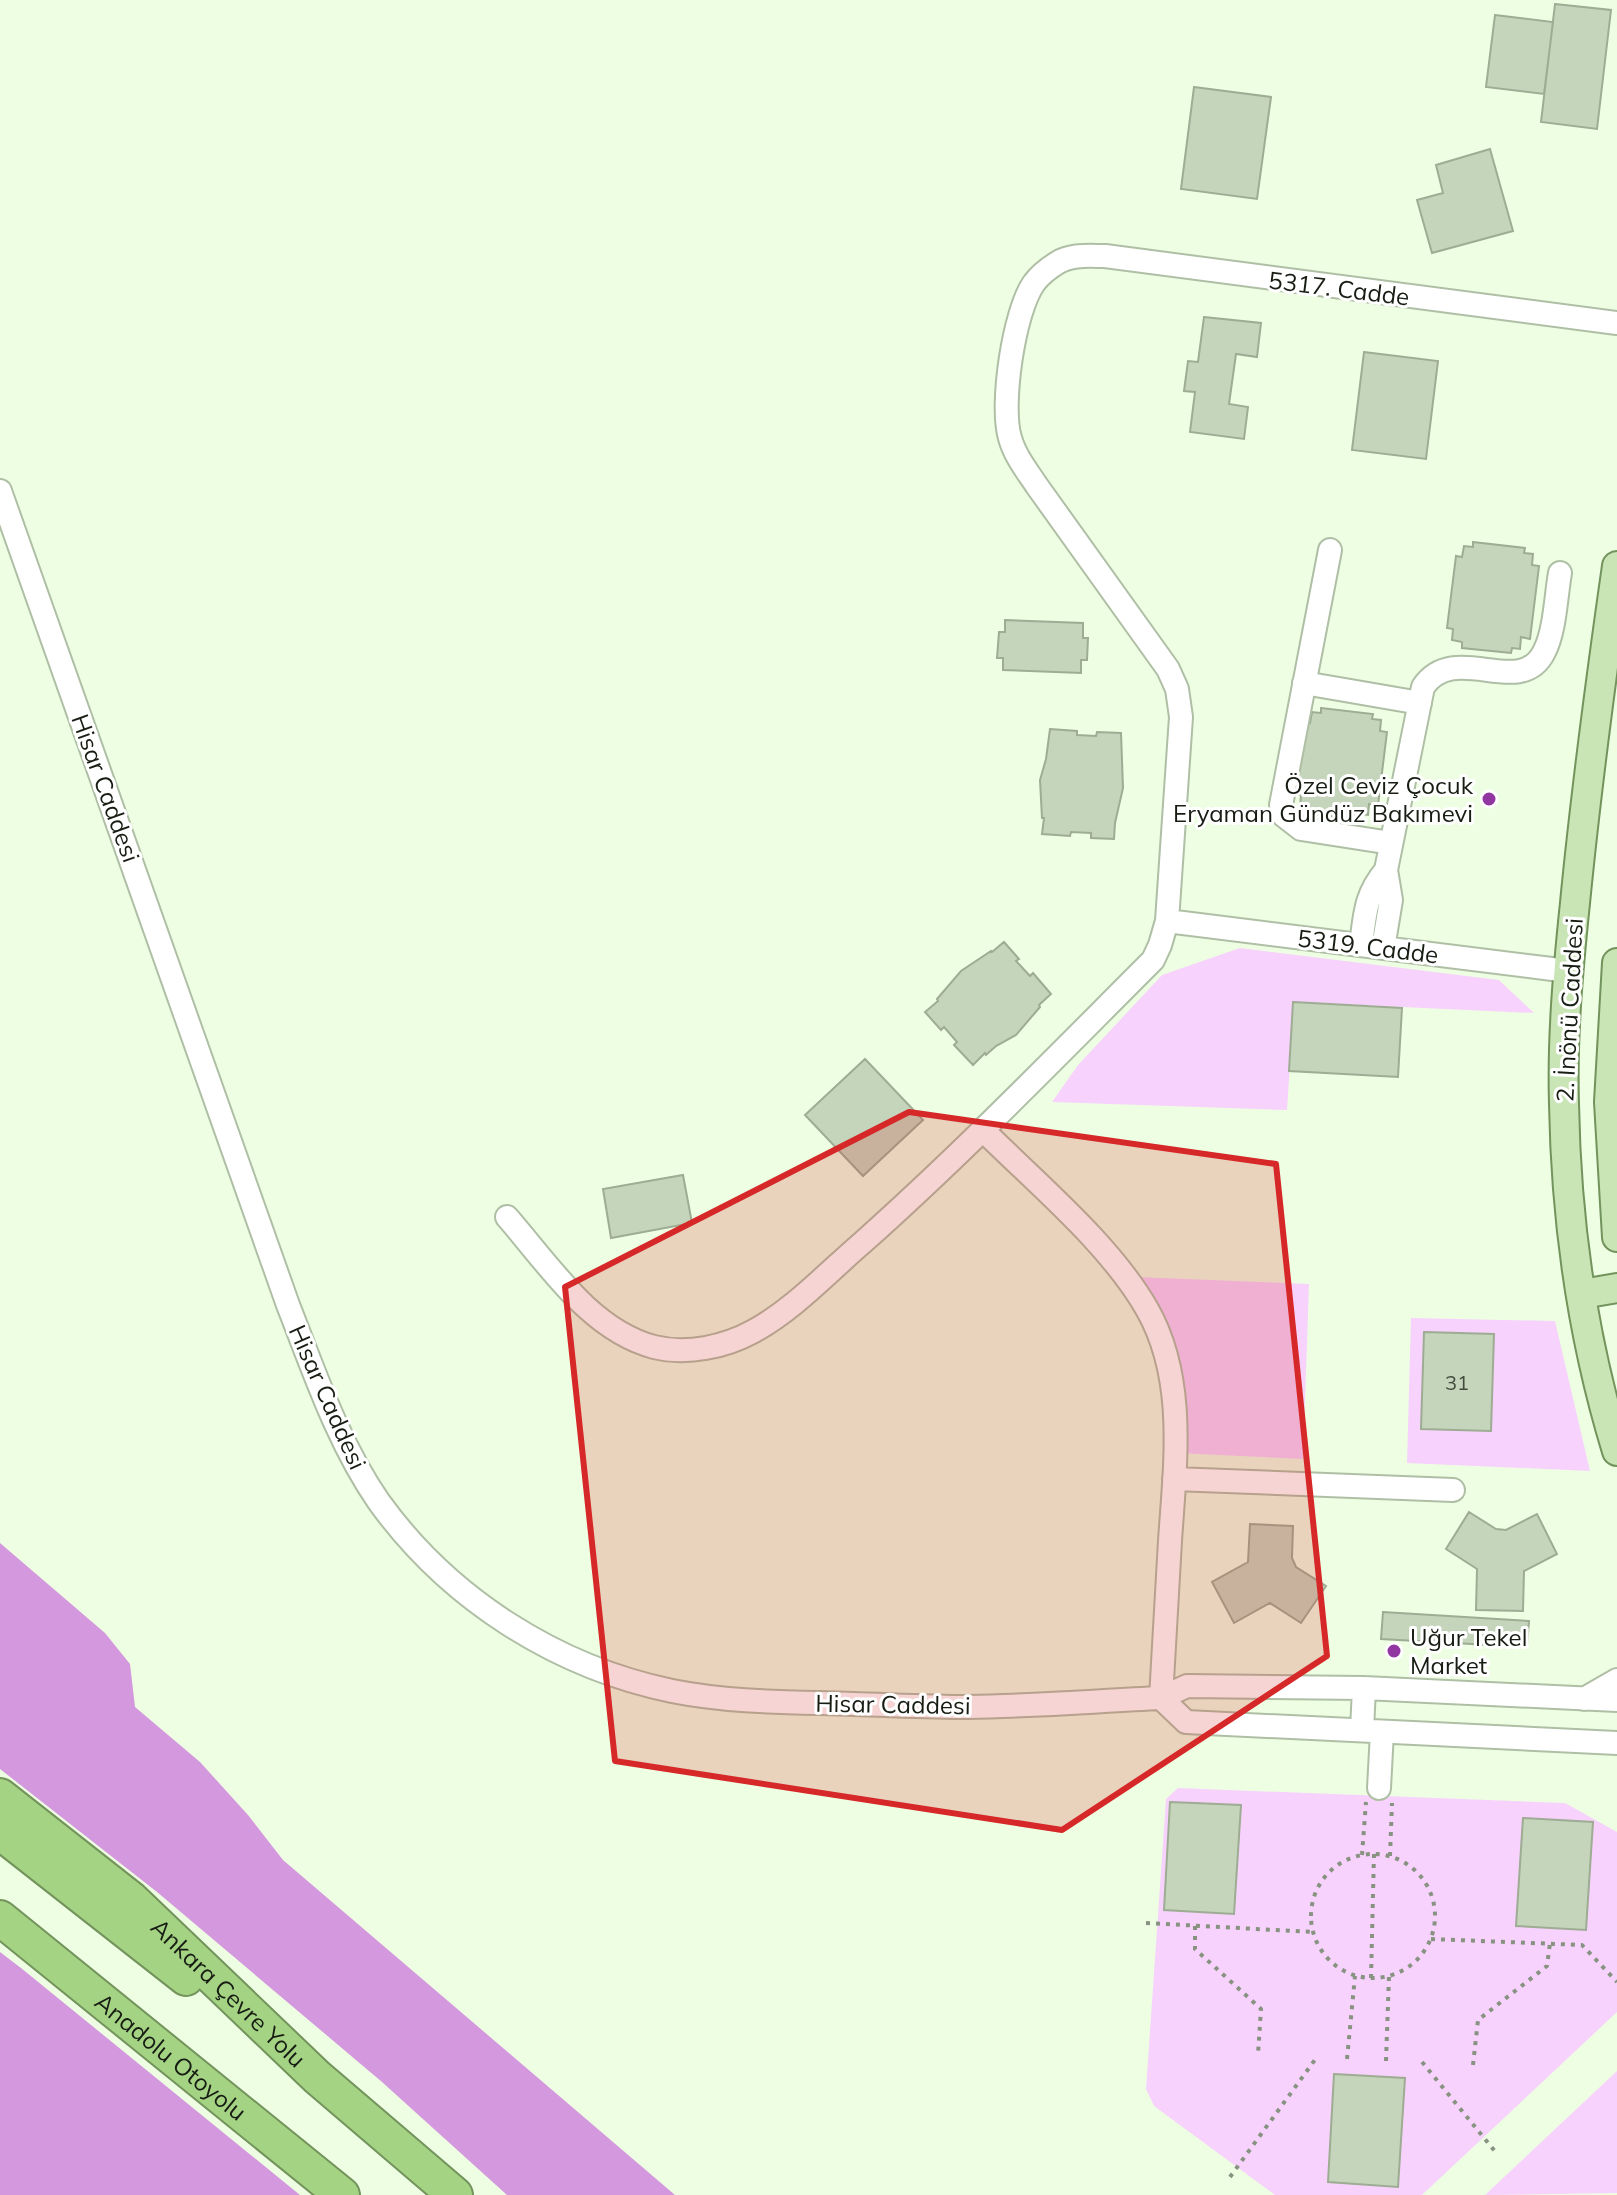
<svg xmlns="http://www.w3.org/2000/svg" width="1617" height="2195" viewBox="0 0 1617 2195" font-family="Mulish,sans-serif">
<rect width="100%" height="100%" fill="#eefee3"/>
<path fill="#f7d2fd" d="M 1240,948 L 1499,980 L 1534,1013 L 1294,1002 L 1287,1110 L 1052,1102 L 1078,1065 L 1162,975 Z
M 1136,1277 L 1309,1284 L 1303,1459 L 1178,1453 L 1178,1401 Z
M 1411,1318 L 1555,1321 L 1590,1471 L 1407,1463 Z
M 1178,1788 L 1565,1803 L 1617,1832 L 1617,2012 L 1422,2195 L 1275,2195 L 1154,2106 L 1146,2089 L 1166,1799 Z
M 1617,2071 L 1617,2193 L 1485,2195 Z"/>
<path fill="#d398dd" d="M 0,1543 L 105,1633 L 130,1664 L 135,1707 L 200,1762 L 248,1815 L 283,1860 L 675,2195 L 507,2195 L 382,2082 L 157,1892 L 0,1769 Z
M 0,1952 L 21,1968 L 300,2195 L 0,2195 Z"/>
<path fill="#c5d5bb" stroke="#9dac93" stroke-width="2" d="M 1555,4 L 1611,10 L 1597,129 L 1541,122 Z
M 1495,15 L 1553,22 L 1544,94 L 1486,87 Z
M 1194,87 L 1271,97 L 1257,199 L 1181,189 Z
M 1490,149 L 1513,231 L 1432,253 L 1417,200 L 1443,193 L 1436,165 Z
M 1204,317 L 1261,323 L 1257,357 L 1236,354 L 1229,404 L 1248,407 L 1244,439 L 1190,432 L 1195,392 L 1184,391 L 1188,361 L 1198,362 Z
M 1364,352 L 1438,361 L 1426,459 L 1352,450 Z
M 1473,542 L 1525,548 L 1524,553 L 1533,554 L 1532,565 L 1539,566 L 1530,639 L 1521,637 L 1520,649 L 1512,648 L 1511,653 L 1462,648 L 1462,642 L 1452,640 L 1453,629 L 1447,628 L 1456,556 L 1462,557 L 1464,546 L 1473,547 Z
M 1005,620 L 1083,623 L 1083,638 L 1088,638 L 1087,660 L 1081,660 L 1081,673 L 1003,670 L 1003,658 L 997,658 L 999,632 L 1005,632 Z
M 1321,708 L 1373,714 L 1372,719 L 1381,720 L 1380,731 L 1387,732 L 1378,805 L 1369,804 L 1368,815 L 1360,814 L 1359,820 L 1310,814 L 1311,808 L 1300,807 L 1301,795 L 1295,794 L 1304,722 L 1310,723 L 1312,712 L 1321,713 Z
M 1050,729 L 1077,731 L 1077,735 L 1096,736 L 1097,732 L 1121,733 L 1123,788 L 1115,823 L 1114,839 L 1091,838 L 1091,833 L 1071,832 L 1070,836 L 1042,834 L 1044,818 L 1042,818 L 1040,780 L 1046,759 Z
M 1004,942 L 1019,959 L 1016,961 L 1030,976 L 1033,973 L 1051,994 L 1039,1005 L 1040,1007 L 1016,1035 L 996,1046 L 986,1055 L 985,1053 L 973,1065 L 954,1045 L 957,1042 L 944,1027 L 941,1030 L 925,1012 L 938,1001 L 937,999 L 961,971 L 991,951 L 992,952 Z
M 1293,1002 L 1402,1008 L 1398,1077 L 1289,1071 Z
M 865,1059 L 923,1120 L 863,1176 L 805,1115 Z
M 683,1175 L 692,1223 L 611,1238 L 603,1189 Z
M 1424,1332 L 1494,1334 L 1491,1431 L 1421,1429 Z
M 1469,1512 L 1496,1529 L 1506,1530 L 1537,1514 L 1557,1554 L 1524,1571 L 1523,1611 L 1476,1610 L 1477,1569 L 1446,1549 Z
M 1250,1524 L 1293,1526 L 1292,1558 L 1296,1567 L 1326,1586 L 1301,1623 L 1270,1603 L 1234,1623 L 1212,1582 L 1248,1562 Z
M 1383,1612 L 1529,1621 L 1527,1647 L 1381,1639 Z
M 1170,1802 L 1241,1805 L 1234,1914 L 1164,1910 Z
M 1523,1818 L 1593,1822 L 1586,1930 L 1516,1926 Z
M 1334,2074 L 1405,2078 L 1398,2187 L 1328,2182 Z"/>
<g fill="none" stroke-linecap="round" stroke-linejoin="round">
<defs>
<path id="minor" d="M 0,491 L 288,1305 C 314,1371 338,1443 379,1502 C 449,1599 556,1667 672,1691 C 732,1703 792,1702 853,1704 C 891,1705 929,1707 968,1707 C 1032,1706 1097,1701 1161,1698 L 1187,1686 L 1364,1688 L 1617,1700
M 1330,550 L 1281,805 L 1283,815 L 1301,829 L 1391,843
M 1304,683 L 1420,703
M 1386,870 L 1423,687 C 1455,640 1520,700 1544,652 C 1555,632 1556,595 1560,573
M 1167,921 L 1568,971
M 1361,945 C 1365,914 1365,895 1386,870 L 1391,900 L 1383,948
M 983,1130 C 1036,1183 1110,1244 1147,1309 C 1187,1379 1175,1464 1170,1541 C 1167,1593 1164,1646 1161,1698
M 507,1217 C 549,1265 590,1330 654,1347 C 687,1355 725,1347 754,1331 C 794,1309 827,1273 862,1243 C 963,1153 1057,1056 1153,960 L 1160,945 L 1167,921 L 1181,717 L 1177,689 L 1168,669 L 1037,486 C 1027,471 1015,456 1010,438 C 1000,405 1014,311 1034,283 C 1040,275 1049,268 1057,263 C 1071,254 1089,256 1105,256 L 1617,323
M 1174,1479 L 1453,1490
M 1161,1698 L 1186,1722 L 1617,1743
M 1584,1699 L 1617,1680
M 1362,1730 L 1364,1688
M 1379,1788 L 1382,1732"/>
<path id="major" d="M 1617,566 C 1601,678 1586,790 1575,903 C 1568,970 1562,1037 1564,1104 C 1566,1220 1583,1340 1617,1451
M 1617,963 L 1609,1102 L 1617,1237
M 1582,1294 L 1617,1288"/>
<g id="highway">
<path id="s1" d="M 0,1796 L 131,1899 L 317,2077 L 455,2195"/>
<path d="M 0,1832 L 186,1978"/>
<path id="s2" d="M 0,1918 L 342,2195"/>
</g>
</defs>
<use href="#minor" stroke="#afbfa5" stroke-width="26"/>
<use href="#major" stroke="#73935c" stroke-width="32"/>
<use href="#highway" stroke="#73935c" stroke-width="38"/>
<path stroke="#879380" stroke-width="4" stroke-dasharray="4 6" stroke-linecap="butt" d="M1311 1916a62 62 0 1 1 124 0a62 62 0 1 1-124 0Z
M 1362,1855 L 1366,1802
M 1390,1856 L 1392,1803
M 1146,1923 L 1313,1932
M 1195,1926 L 1195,1949 L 1261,2009 L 1258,2054
M 1431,1939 L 1582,1945 L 1617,1982
M 1371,1978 L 1374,1853
M 1347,2059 L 1355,1976
M 1386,2061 L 1389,1976
M 1422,2062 L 1498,2155
M 1473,2065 L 1478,2020 L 1547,1966 L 1550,1943
M 1230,2177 L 1317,2057"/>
<use href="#minor" stroke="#fff" stroke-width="22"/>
<use href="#major" stroke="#c9e5b5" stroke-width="28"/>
<use href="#highway" stroke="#a5d384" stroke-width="34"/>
</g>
<path fill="#d62828" fill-opacity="0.2" stroke="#d62828" stroke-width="6" stroke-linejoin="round" d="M 909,1112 L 1276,1164 L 1327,1656 L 1062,1830 L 615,1761 L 565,1287 Z"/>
<g fill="#9237a2" stroke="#fff" stroke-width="3">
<circle cx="1489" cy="799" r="8"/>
<circle cx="1394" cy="1651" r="8"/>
</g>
<g text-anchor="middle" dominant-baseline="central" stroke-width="6" stroke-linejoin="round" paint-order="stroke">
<g font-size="20" fill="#424b3d">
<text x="1457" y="1382">31</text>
</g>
<g font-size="24" fill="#171d13" stroke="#fff">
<text transform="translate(1339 288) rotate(7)">5317. Cadde</text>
<text transform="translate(106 788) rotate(70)">Hisar Caddesi</text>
<text transform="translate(1368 946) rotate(7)">5319. Cadde</text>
<text transform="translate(1569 1010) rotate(-87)">2. İnönü Caddesi</text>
<text transform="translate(328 1397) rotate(66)">Hisar Caddesi</text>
<text transform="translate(893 1704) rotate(1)">Hisar Caddesi</text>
<text stroke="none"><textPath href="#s1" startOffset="302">Ankara Çevre Yolu</textPath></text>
<text stroke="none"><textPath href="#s2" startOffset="220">Anadolu Otoyolu</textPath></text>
</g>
<g font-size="24" fill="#171d13" stroke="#fff" text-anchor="end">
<text x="1473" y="785">Özel Ceviz Çocuk<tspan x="1473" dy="28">Eryaman Gündüz Bakımevi</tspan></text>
<text x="1410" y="1637" text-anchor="start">Uğur Tekel<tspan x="1410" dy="28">Market</tspan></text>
</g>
</g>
</svg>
